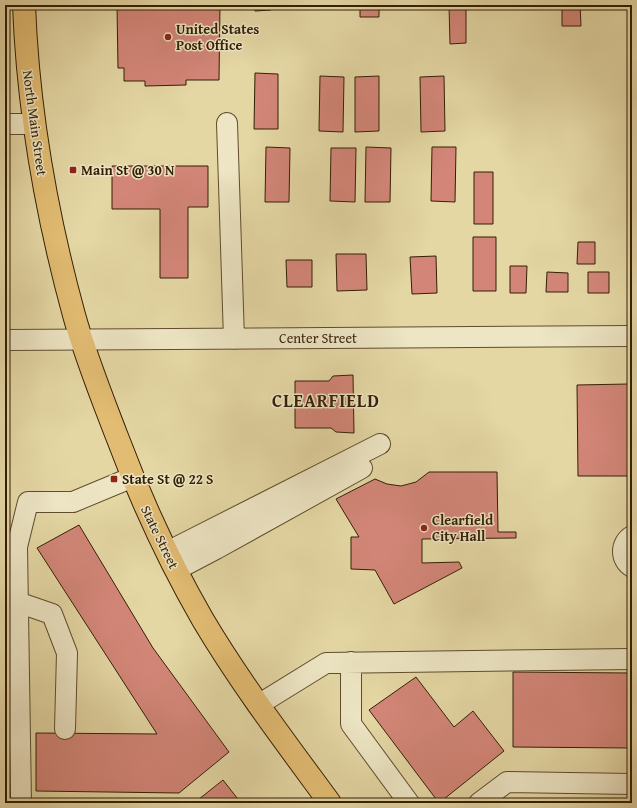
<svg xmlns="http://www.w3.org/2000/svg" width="637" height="808" viewBox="0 0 637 808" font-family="'Gentium Book Plus',serif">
<rect width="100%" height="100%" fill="#e4d7a4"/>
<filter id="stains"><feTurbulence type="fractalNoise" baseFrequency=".005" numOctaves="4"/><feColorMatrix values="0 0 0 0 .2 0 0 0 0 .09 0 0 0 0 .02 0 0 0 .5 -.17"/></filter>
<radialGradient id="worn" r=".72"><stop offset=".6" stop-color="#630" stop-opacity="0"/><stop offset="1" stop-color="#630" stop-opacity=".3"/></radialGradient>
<path fill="#d38678" stroke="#331f05" d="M 117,5 L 220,5 L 219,80 L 186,80 L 186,85 L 145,86 L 145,81 L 124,81 L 124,68 L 118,68 Z
M 255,5 L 271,5 L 271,10 L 255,11 Z
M 360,5 L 379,5 L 379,17 L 360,17 Z
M 449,5 L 466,5 L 466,43 L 450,44 Z
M 562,5 L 580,5 L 581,26 L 562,26 Z
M 255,73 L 278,74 L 278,129 L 254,129 Z
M 320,76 L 344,77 L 343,132 L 319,131 Z
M 379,76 L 379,131 L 355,132 L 355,77 Z
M 444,76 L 445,131 L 421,132 L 420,77 Z
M 266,147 L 290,148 L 289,202 L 265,202 Z
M 366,147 L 391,148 L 390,202 L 365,202 Z
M 432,147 L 456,147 L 455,202 L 431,201 Z
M 331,148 L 356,148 L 355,202 L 330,201 Z
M 112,166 L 208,166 L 208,207 L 188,207 L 188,278 L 160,278 L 160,209 L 112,209 Z
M 474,172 L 493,172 L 493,224 L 474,224 Z
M 473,237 L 496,237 L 496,291 L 473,291 Z
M 578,242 L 595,242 L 595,264 L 577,264 Z
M 336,254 L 366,254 L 367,290 L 337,291 Z
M 436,256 L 437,293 L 412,294 L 410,257 Z
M 286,260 L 312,260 L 312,287 L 287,287 Z
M 510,266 L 527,266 L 526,293 L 510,293 Z
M 547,272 L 568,273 L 568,292 L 546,292 Z
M 588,272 L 609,272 L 609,293 L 588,293 Z
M 353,375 L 354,433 L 336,432 L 331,428 L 295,428 L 295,381 L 329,381 L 333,376 Z
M 628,384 L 629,476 L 578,476 L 577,385 Z
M 429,472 L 497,472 L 498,532 L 516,532 L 516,538 L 422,539 L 422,563 L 459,562 L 462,568 L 394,604 L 375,570 L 351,569 L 351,537 L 359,537 L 336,499 L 375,479 L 387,484 L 401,486 L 416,482 Z
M 79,525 L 153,648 L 229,752 L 179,793 L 36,791 L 36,733 L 157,734 L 37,548 Z
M 513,672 L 630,673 L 629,748 L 513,747 Z
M 416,677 L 454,727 L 473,711 L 504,751 L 439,803 L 369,710 Z
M 223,780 L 241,803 L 194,803 Z"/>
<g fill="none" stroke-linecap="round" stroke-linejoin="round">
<defs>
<path id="minor" d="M 227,123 L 234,339
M 5,124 L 33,124
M 5,340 L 632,336
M 632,536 C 620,543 620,560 632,567
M 167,552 L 380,444
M 176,570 L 216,549 L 362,468
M 17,602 L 52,614 L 67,653 L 65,729
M 351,662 L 351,724 L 409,803
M 258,705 L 326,663 L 632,659
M 21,803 L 17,547 L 28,502 L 73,502 L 133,477
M 479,803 L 507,782 L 632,784"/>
<path id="major" d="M 24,5 C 28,110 46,213 74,315 C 85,355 101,395 116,434 C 140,498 169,561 203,620 C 241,684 286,743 330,803"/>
</defs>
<use href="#minor" stroke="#5f4d2d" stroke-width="22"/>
<use href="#major" stroke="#331f05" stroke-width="24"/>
<use href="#minor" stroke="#ede5c4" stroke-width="20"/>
<use href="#major" stroke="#e2bc72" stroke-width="22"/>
</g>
<g fill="#8f2418" stroke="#ede5c4" stroke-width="1.5">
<circle cx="168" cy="37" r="4"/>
<rect x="69" y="166" width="8" height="8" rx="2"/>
<rect x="110" y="475" width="8" height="8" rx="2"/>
<circle cx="424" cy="528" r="4"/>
</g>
<g text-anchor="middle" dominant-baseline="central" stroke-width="3" stroke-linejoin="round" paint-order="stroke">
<g font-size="14" font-weight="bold" fill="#331f05" stroke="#ede5c4" text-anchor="start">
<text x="176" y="29">United States<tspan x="176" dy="16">Post Office</tspan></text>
<text x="81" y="170">Main St @ 30 N</text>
<text x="122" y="479">State St @ 22 S</text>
<text x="432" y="520">Clearfield<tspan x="432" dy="16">City Hall</tspan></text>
</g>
<g font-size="14" fill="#331f05" stroke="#ede5c4">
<text transform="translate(35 123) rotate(82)">North Main Street</text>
<text x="318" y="338">Center Street</text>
<text transform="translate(160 537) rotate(64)">State Street</text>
</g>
<g font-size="18" font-weight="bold" letter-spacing="1" fill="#331f05" stroke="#ede5c4">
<text x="326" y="400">CLEARFIELD</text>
</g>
</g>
<rect width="637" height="808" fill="none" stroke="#e4d7a4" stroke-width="20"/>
<rect x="6" y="6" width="625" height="796" fill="none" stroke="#331f05" stroke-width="2"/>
<rect x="10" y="10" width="617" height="788" fill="none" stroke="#331f05"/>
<rect width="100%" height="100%" filter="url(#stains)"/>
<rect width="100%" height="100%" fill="url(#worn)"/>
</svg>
